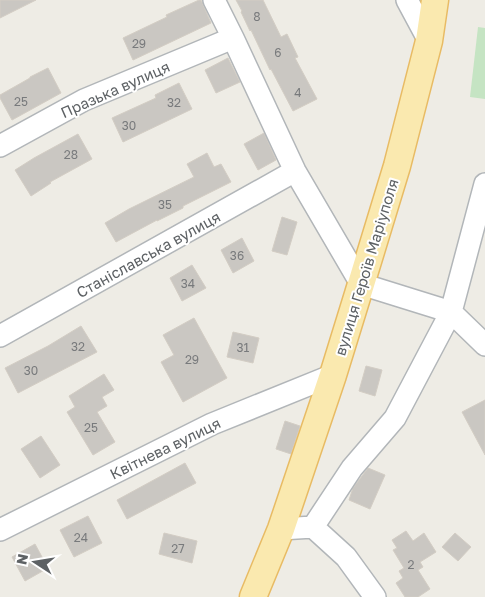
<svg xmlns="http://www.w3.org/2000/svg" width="485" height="597" viewBox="0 0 485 597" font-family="'Golos Text',sans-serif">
<rect width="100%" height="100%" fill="#eeece5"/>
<path fill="#c5e4c3" d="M 478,27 L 485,28 L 485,99 L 470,97 Z"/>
<path fill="#cac7c2" stroke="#d3cdc4" d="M 0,0 L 36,0 L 0,18 Z
M 199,0 L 201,0 L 211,23 L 133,60 L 123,38 L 167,17 L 166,15 Z
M 236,0 L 263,0 L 281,37 L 287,34 L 298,57 L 295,58 L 317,99 L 293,111 L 271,69 L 270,70 L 251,30 L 250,31 L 241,12 L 242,11 Z
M 228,58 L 240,82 L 216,93 L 205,70 Z
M 48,68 L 61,93 L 12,120 L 0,98 L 0,95 L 30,78 L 30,77 Z
M 179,83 L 192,109 L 123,142 L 112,118 L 156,98 L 155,95 Z
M 264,133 L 276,160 L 258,170 L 244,144 Z
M 78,134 L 92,159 L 50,182 L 51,183 L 31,196 L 15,170 L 34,158 Z
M 207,153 L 214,167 L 221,164 L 231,182 L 183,206 L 183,208 L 157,221 L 157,220 L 116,242 L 105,223 L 129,209 L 194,177 L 187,164 Z
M 282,217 L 297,222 L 287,255 L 272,251 Z
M 242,238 L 254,261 L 233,273 L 221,250 Z
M 192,265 L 206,288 L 182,301 L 170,278 Z
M 194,318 L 227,378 L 183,402 L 161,362 L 174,355 L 163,335 Z
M 81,326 L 97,352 L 18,393 L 5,368 L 48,346 Z
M 233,332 L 259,338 L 253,363 L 227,357 Z
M 366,366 L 382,370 L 375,396 L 359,391 Z
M 104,374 L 114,390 L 102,397 L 107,406 L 97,412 L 115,442 L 93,455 L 67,412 L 75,407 L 69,396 Z
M 485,400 L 485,455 L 462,412 Z
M 285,421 L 300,426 L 291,454 L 276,449 Z
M 41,436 L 60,465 L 40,478 L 21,449 Z
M 185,463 L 196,483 L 127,519 L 117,500 Z
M 368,468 L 385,475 L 370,509 L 349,500 L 353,488 Z
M 88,516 L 102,543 L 74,557 L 60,530 Z
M 406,531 L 413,541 L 424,533 L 436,552 L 420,562 L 423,567 L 418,570 L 430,589 L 418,597 L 405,597 L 396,583 L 403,578 L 399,571 L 404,568 L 393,550 L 397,548 L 392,540 Z
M 164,533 L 197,541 L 192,563 L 159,554 Z
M 455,533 L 471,547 L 458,561 L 442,547 Z
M 35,544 L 48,568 L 25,581 L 12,557 Z"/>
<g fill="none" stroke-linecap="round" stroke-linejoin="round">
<defs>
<path id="minor" d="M 214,0 L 233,38 L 295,171 L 361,284 L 451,312 L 485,345
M 407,0 L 429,41
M 0,146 L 84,100 L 233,38
M 0,336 L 295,171
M 313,527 L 346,557 L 375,597
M 281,529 L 313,527 L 352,468 L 395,418 L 451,312 L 485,184
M 0,530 L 212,424 L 333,375"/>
<path id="major" d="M 253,597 L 281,529 L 333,375 L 358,294 L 397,166 L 429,41 L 435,0"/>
</defs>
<use href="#minor" stroke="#b2b6b9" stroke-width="24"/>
<use href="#major" stroke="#e8bb64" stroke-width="29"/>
<use href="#minor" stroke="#fff" stroke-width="21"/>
<use href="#major" stroke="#fae9af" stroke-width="26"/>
</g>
<g text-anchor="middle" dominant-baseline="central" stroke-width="4" stroke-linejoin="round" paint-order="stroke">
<g font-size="12" fill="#787a7c">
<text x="257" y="16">8</text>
<text x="139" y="43">29</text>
<text x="278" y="52">6</text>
<text x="298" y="92">4</text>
<text x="21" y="101">25</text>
<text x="174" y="102">32</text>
<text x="129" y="125">30</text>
<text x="71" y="154">28</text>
<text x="165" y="204">35</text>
<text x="237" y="255">36</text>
<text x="188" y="283">34</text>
<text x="78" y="346">32</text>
<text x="243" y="347">31</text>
<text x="192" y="359">29</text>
<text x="31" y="370">30</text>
<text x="91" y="427">25</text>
<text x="81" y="537">24</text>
<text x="178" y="548">27</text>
<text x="411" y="564">2</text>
</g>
<g font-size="15" fill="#5d6164" stroke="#fff">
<text transform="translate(115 89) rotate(-24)">Празька вулиця</text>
<text transform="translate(148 254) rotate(-29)">Станіславська вулиця</text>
<text transform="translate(366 267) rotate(-73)">вулиця Героїв Маріуполя</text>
<text transform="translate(165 448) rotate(-26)">Квітнева вулиця</text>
</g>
</g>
<g transform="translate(35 562) rotate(282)" stroke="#ffffff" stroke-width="4" paint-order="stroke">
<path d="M0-4L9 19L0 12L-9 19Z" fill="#5d6164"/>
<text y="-8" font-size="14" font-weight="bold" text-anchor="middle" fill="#5d6164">N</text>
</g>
</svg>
